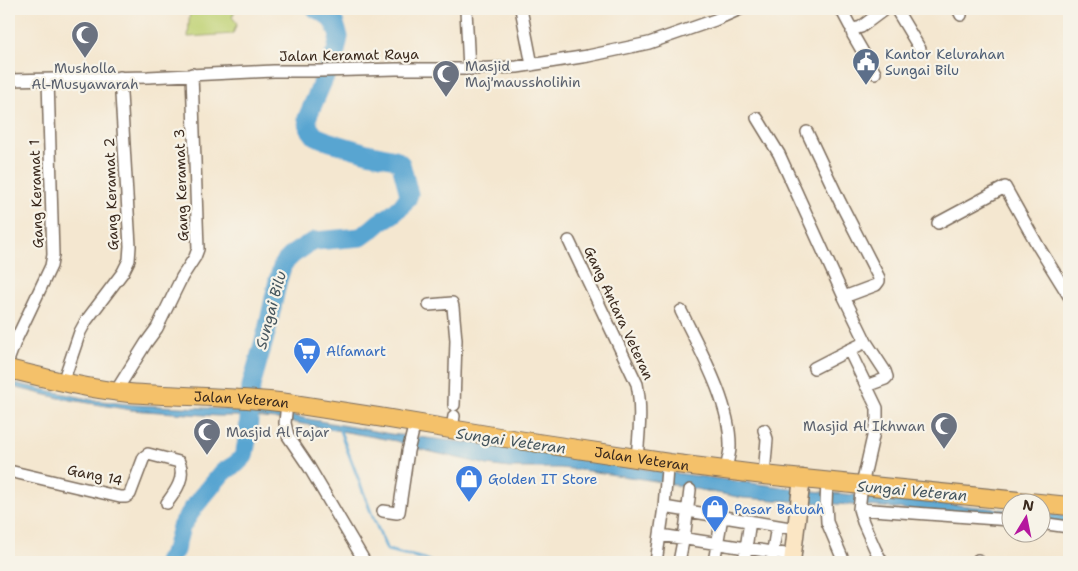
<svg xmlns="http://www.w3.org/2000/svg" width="1078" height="571" viewBox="0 0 1078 571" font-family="'Shantell Sans',sans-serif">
<rect width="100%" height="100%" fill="#f7f3e8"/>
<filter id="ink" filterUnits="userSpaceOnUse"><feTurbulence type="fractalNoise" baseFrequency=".02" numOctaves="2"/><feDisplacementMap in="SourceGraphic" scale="10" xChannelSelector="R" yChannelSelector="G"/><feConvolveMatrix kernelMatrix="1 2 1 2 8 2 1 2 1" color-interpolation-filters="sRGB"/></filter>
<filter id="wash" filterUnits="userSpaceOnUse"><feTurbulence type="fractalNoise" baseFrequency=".0096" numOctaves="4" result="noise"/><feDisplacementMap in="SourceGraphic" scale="20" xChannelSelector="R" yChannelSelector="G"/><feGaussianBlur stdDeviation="1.12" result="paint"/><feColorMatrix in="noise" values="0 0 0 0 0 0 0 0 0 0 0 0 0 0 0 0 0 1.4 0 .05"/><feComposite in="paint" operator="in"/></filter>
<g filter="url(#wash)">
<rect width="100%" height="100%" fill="#f4e7d0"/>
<path fill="#c0d275" stroke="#7e7e4a" d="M 190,9 L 236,9 L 232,17 L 237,23 L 233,34 L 188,37 Z"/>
<path fill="#58a5d1" stroke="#4a6878" d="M 9,382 L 93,400 L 136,405 L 272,411 L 303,418 L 390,434 L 507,447 L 652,470 L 812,491 L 1010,510 L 1010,519 L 882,507 L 743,498 L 649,480 L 589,471 L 560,468 L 509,468 L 487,465 L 419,449 L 396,441 L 275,419 L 240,416 L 218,416 L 131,410 L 59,398 L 9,386 Z
M 1040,513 L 1069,516 L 1069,527 L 1041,523 Z"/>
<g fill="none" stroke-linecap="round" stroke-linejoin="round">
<path stroke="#58a5d1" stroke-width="3" d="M 339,428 L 372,515 L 387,550 L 425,559 L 431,562"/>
<path stroke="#58a5d1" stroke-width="19" d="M 167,562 L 175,550 L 181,527 L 194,507 L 223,472 L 236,464 L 244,456 L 248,435 L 251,386 L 267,330 L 278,280 L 283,264 L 293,254 L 305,246 L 315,241 L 361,237 L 372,229 L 380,222 L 393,214 L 402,206 L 407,199 L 409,194 L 401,164 L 395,159 L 367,153 L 330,142 L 315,136 L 309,128 L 307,118 L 336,51 L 339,37 L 335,24 L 326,14 L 316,9"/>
</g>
</g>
<g filter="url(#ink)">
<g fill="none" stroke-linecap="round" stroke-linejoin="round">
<defs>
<path id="street" d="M 521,9 L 532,65
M 841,9 L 850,26 L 854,29 L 861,27 L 885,9
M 896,9 L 920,49
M 958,9 L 961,15
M 466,10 L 469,69
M 854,29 L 852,32 L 853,35 L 875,73
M 9,80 L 148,77 L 274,71 L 320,71 L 396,69 L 469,69 L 517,67 L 588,56 L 649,43 L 715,20 L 740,9
M 757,118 L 779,154 L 844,297 L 866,342
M 807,132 L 840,202 L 879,278 L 879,281 L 876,285 L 844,297
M 938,223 L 1005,187 L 1038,246 L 1069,296
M 569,241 L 637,384 C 642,409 639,433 637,458
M 429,305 L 452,303 L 453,307 L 456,340 L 454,405
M 681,311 C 700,350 731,404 730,447 C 730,454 727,462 726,470
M 849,350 L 866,342 L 885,371 L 887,377 L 885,379 L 866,386
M 9,358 L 15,342 L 51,266 L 53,255 L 48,80
M 814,368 L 849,350 L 877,408 L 877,419 L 862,485 L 859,509 L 863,522 L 875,549 L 882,562
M 63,382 L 80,332 L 86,321 L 123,272 L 129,260 L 130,246 L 120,77
M 116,391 L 146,343 L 157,328 L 182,277 L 195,257 L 198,249 L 192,74
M 287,403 L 285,423 L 288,436 L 309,467 L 365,562
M 452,429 L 454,416
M 764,430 L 767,439 L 764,475
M 9,471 L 120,497 L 126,497 L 130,494 L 144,457 L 148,454 L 179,462 C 186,477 176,491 167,503
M 827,481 L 826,505 L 827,522 L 844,562
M 664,507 L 796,529
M 859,509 L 1010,520
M 383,511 L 397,513 L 399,512 L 408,451 L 415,423
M 1040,523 L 1069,527
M 660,535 L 792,555
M 656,562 L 664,507 L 667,469 L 669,463
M 679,562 L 685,531 L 690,490
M 714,562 L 722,517
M 744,562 L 750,521
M 771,562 L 777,526
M 977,562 L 978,560"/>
<path id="secondary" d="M 792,562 L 802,478"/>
<g id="primary">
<path id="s1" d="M 9,369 C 49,379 88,389 129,393 C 182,397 235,396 287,403 L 378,417 L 505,438 L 669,463 L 764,475 L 1069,506"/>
</g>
</defs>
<use href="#street" stroke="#7c6c5c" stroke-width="14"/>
<use href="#secondary" stroke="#7c6c5c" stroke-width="19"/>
<use href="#primary" stroke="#7c6c5c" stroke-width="20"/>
<use href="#street" stroke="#fff" stroke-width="11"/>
<use href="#secondary" stroke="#fbe6c4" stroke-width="16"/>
<use href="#primary" stroke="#f4c16b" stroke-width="18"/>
</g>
</g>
<defs>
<symbol id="mosque-pin" viewBox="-11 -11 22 30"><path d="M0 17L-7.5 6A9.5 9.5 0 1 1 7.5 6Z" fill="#6b7280" stroke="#f7f3e8"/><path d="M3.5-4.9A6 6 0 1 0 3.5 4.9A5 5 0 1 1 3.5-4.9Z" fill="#fff"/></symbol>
<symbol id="civic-pin" viewBox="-11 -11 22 30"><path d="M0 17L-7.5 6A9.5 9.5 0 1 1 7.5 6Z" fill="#5c6f8a" stroke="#f7f3e8"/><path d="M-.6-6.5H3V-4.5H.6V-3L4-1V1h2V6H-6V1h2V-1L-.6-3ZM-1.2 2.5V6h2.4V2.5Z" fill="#fff"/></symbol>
<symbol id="supermarket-pin" viewBox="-11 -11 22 30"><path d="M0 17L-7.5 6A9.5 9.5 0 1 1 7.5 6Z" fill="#3f7fe0" stroke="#f7f3e8"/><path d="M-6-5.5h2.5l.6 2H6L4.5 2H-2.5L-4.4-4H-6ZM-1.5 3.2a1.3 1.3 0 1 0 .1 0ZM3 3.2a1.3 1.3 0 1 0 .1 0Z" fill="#fff"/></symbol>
<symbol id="shop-pin" viewBox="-11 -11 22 30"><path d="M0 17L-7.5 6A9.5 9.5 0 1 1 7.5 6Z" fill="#3f7fe0" stroke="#f7f3e8"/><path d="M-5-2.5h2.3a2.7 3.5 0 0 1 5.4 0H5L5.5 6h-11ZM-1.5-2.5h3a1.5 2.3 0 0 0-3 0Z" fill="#fff"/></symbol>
</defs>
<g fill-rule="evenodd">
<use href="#mosque-pin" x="69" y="19" width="32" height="43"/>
<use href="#civic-pin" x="850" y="46" width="32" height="43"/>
<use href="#mosque-pin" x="430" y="58" width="32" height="43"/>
<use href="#supermarket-pin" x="291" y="335" width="32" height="43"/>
<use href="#mosque-pin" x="928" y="410" width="32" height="43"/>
<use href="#mosque-pin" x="191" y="416" width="32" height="43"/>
<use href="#shop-pin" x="453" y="463" width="32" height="43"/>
<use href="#shop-pin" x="699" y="493" width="32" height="43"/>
</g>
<g text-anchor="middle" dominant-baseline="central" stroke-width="4.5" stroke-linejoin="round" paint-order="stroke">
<g font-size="14" fill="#4e5e75" stroke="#f7f3e8" text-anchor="start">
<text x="885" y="54">Kantor Kelurahan<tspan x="885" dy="16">Sungai Bilu</tspan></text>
</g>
<g font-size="14" fill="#3b2a1e" stroke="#f7f3e8">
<text transform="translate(349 55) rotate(-1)">Jalan Keramat Raya</text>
<text transform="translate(181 185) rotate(-92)">Gang Keramat 3</text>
<text transform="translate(36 194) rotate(-92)">Gang Keramat 1</text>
<text transform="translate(111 194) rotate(-92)">Gang Keramat 2</text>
<text transform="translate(619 313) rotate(65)">Gang Antara Veteran</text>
<text stroke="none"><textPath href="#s1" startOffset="235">Jalan Veteran</textPath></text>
<text stroke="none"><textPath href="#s1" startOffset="640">Jalan Veteran</textPath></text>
<text transform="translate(95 475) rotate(12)">Gang 14</text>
</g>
<g font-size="14" fill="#5b616d" stroke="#f7f3e8" text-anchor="start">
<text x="465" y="66">Masjid<tspan x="465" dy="16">Maj'maussholihin</tspan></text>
<text x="85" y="68" text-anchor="middle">Musholla<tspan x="85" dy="16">Al-Musyawarah</tspan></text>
<text x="925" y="426" text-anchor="end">Masjid Al Ikhwan</text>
<text x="226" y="432">Masjid Al Fajar</text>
</g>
<g font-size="14" fill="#366cbe" stroke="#f7f3e8" text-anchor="start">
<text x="326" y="351">Alfamart</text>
<text x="488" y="479">Golden IT Store</text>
<text x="734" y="509">Pasar Batuah</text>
</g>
<g font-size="15" font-style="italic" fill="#45555d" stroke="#f7f3e8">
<text transform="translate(271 310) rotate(-75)">Sungai Bilu</text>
<text transform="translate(511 441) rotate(8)">Sungai Veteran</text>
<text transform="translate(912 491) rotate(5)">Sungai Veteran</text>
</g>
</g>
<rect width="1078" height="571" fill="none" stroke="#f7f3e8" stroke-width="30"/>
<g transform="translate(1026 518) rotate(10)"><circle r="24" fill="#f7f3e8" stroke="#aca397"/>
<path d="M0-4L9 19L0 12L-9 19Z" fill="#b5179e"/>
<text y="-8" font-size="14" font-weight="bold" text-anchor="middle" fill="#3b2a1e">N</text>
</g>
</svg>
